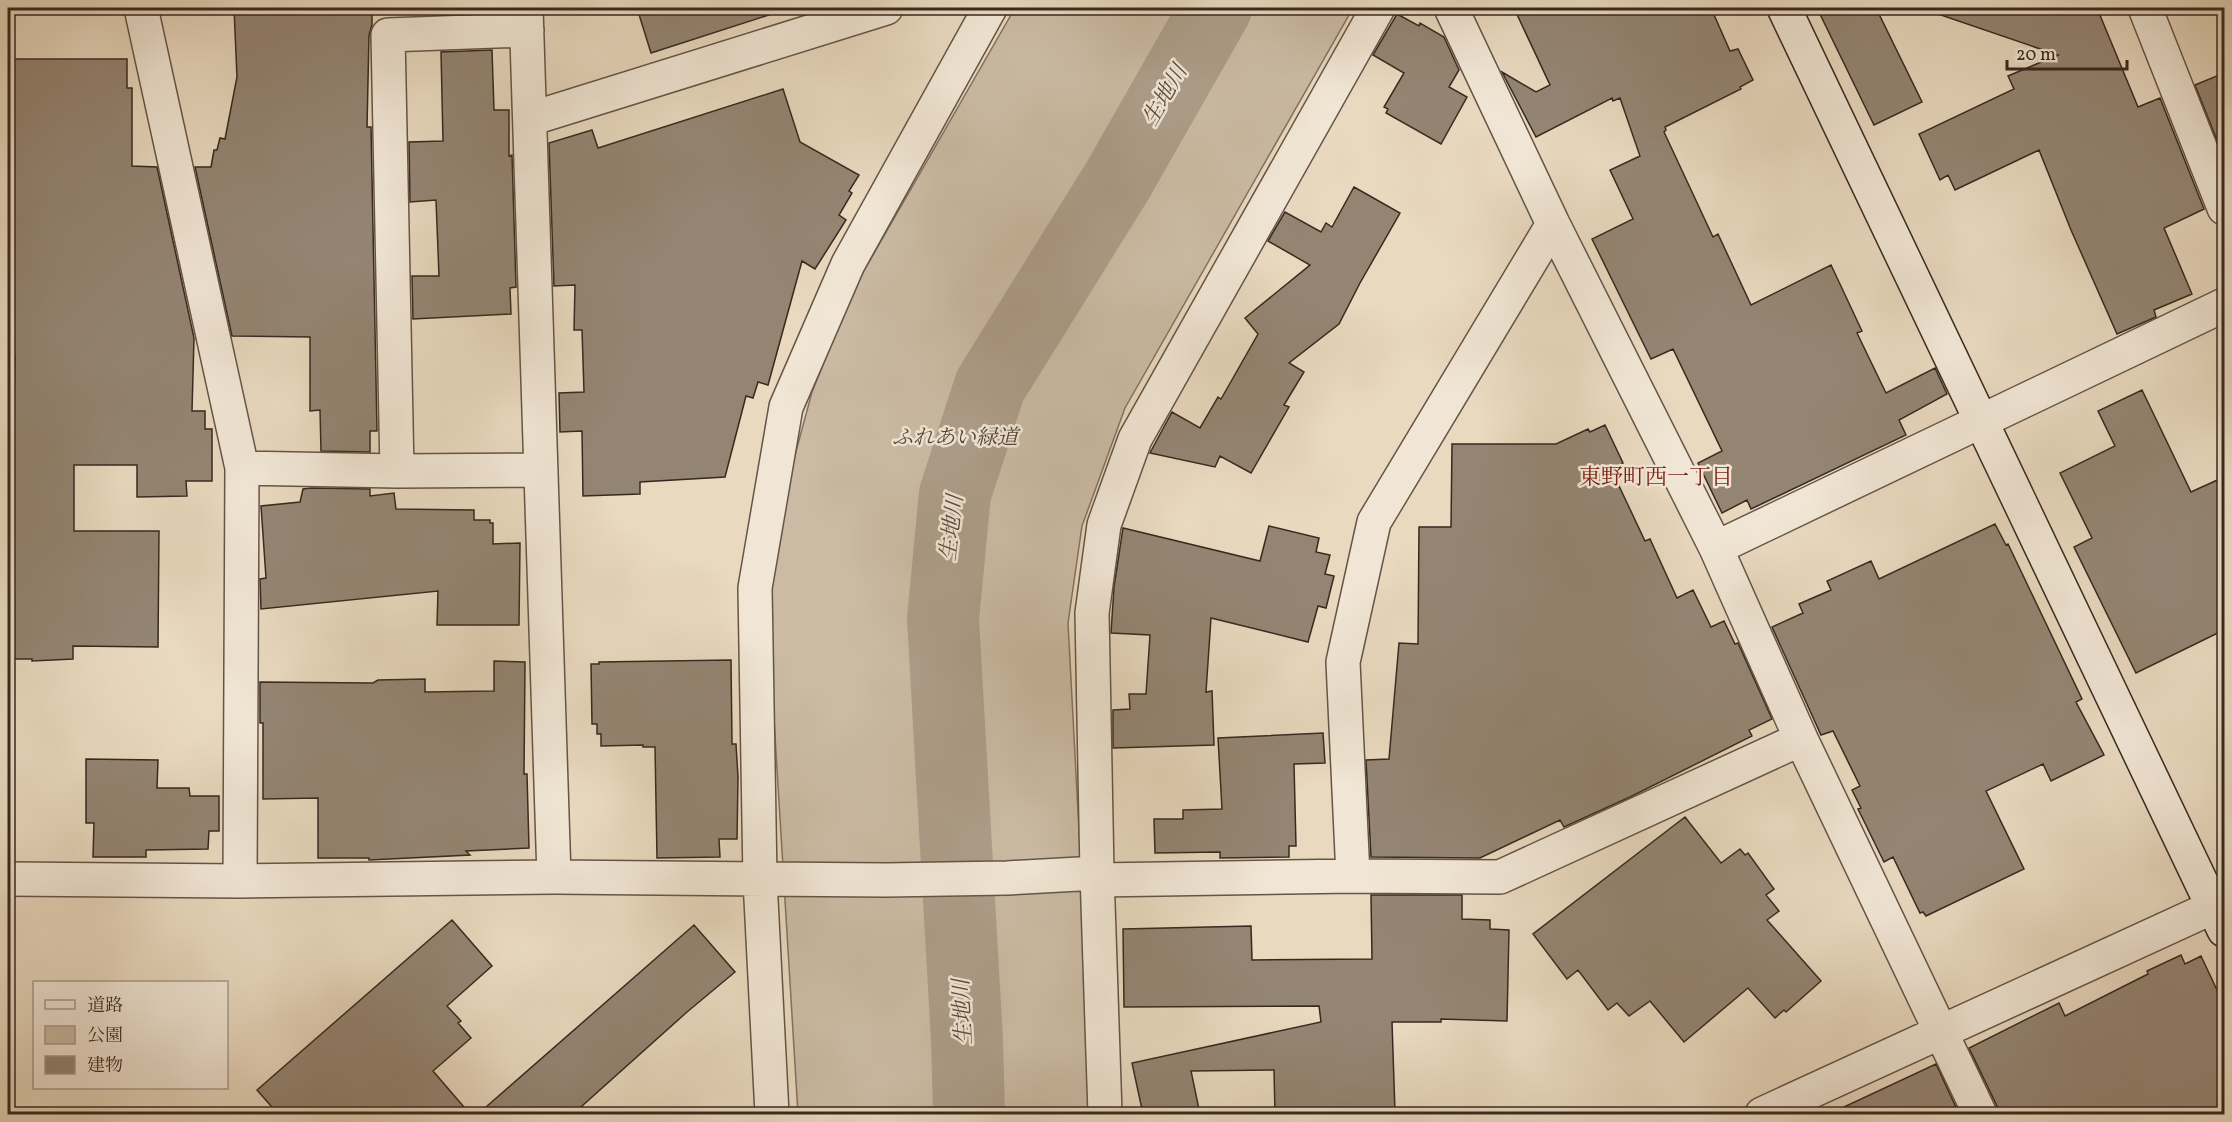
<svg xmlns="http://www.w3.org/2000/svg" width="2232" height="1122" viewBox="0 0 2232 1122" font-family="Vollkorn,'Noto Serif JP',serif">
<rect width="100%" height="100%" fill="#e9d9bf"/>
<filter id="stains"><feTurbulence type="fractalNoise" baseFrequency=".00333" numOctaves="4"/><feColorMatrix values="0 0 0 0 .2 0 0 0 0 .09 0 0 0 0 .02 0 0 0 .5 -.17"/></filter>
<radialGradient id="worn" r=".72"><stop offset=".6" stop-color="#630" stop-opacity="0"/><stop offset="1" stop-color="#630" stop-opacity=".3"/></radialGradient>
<path fill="#cbbba4" stroke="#827262" stroke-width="1.5" d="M 1015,8 L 1353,8 L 1125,408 L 1082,526 L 1068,623 L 1094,1114 L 798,1114 L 768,621 L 775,556 L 791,470 L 812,392 L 854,288 Z"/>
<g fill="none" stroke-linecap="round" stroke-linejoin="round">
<path stroke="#ad9d89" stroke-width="72" d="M 969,1114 L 967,1040 L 943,619 L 955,494 L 990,386 L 1118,180 L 1216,8"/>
</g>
<path fill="#948573" stroke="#382920" stroke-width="1.5" d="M 234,8 L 372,8 L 372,25 L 369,35 L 367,127 L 371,127 L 377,431 L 370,431 L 370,452 L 321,451 L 320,410 L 310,411 L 310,337 L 232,336 L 195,167 L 211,167 L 214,150 L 217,150 L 220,138 L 225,139 L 237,77 Z
M 439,8 L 491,8 L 491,13 L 440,14 Z
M 637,8 L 771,8 L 772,14 L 651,53 Z
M 1514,8 L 1711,8 L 1730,51 L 1738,49 L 1753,80 L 1740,87 L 1741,89 L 1665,127 L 1666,130 L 1664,132 L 1713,237 L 1718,234 L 1751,305 L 1831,265 L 1862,331 L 1857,333 L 1886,393 L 1935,368 L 1947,394 L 1899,420 L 1906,435 L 1751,509 L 1747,500 L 1722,513 L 1698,463 L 1722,451 L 1673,349 L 1651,359 L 1592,239 L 1633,219 L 1610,170 L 1640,156 L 1620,98 L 1613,101 L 1612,98 L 1536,137 L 1502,72 L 1536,92 L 1550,85 Z
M 1817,8 L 1876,8 L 1922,102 L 1874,125 Z
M 1936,8 L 2097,8 L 2138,107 L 2160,98 L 2204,209 L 2164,228 L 2192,294 L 2154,310 L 2156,317 L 2117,334 L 2071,230 L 2039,150 L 1955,190 L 1948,175 L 1940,180 L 1919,134 L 2014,89 L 2008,76 L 2058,55 L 1935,13 Z
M 1397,14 L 1419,26 L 1420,23 L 1444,37 L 1459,70 L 1449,87 L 1467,97 L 1441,144 L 1386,113 L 1388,109 L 1384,107 L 1404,73 L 1373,55 Z
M 492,50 L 494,110 L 509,110 L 509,156 L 512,155 L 516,287 L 510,288 L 511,314 L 413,319 L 412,276 L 439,276 L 436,200 L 410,202 L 409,142 L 443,141 L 441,52 Z
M 8,59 L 127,59 L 127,88 L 132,88 L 132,166 L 157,167 L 194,338 L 192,411 L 205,411 L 205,429 L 212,429 L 212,481 L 186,481 L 187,496 L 137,497 L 137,465 L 74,465 L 74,531 L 159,531 L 158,647 L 73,646 L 73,659 L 32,661 L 32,659 L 8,659 L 8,433 L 13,433 L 15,355 L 8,353 Z
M 2224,73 L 2224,158 L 2195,85 Z
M 783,89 L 800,142 L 859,175 L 849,191 L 852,193 L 839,215 L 846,220 L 815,269 L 802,261 L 768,385 L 758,382 L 753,398 L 746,396 L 725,477 L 640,482 L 640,494 L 583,496 L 582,431 L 560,432 L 559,393 L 584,392 L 582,330 L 574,330 L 575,285 L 554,286 L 549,143 L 592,130 L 598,148 Z
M 1354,187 L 1400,213 L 1360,283 L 1339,324 L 1289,363 L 1304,372 L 1284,405 L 1289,407 L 1251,473 L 1220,456 L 1215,467 L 1150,453 L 1172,412 L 1200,428 L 1218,397 L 1221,399 L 1258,334 L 1245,318 L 1310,265 L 1268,241 L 1285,212 L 1321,232 L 1326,223 L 1332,227 Z
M 2142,390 L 2191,492 L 2224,477 L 2224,630 L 2136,673 L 2074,547 L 2092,538 L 2060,473 L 2115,446 L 2098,411 Z
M 1605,425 L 1623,463 L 1611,469 L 1645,541 L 1650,539 L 1677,598 L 1693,590 L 1711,627 L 1724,621 L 1735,644 L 1738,643 L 1772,719 L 1749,730 L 1752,736 L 1630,797 L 1564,827 L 1560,820 L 1480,858 L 1371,857 L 1366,760 L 1389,759 L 1399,643 L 1418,644 L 1419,527 L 1451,527 L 1452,444 L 1556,444 L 1588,429 L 1590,432 Z
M 311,488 L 370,489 L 370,496 L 394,493 L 396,509 L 474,510 L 474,520 L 490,520 L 490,523 L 493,523 L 493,544 L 520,543 L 519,625 L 437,625 L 438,591 L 261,609 L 260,579 L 266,578 L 261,506 L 300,502 L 303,489 Z
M 1995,524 L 2006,545 L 2008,544 L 2082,699 L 2076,702 L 2104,755 L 2051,781 L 2043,764 L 1986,791 L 2024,869 L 1926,916 L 1923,912 L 1920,913 L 1893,857 L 1884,862 L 1858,809 L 1861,808 L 1852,790 L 1860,786 L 1833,731 L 1821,735 L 1772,627 L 1803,613 L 1799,604 L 1831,590 L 1827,581 L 1871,561 L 1879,579 Z
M 1269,526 L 1319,538 L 1316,552 L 1330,555 L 1325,574 L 1334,576 L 1326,608 L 1318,606 L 1308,642 L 1211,618 L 1206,692 L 1212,691 L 1214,745 L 1113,748 L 1113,710 L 1130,709 L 1129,694 L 1146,694 L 1150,635 L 1111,633 L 1114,587 L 1123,528 L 1260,561 Z
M 731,660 L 732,744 L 736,744 L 738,777 L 737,839 L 719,839 L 720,857 L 657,858 L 655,747 L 643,747 L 643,745 L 601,746 L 601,734 L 597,734 L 597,724 L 592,724 L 591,664 L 599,664 L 599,662 Z
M 494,661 L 525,662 L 524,774 L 527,774 L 529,848 L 466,851 L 470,855 L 369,860 L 369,858 L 318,858 L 318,798 L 263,799 L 263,723 L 260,723 L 260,682 L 373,683 L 378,680 L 425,679 L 425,692 L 494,691 Z
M 1323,733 L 1325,763 L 1294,764 L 1296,846 L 1289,846 L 1289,857 L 1220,858 L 1220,852 L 1155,853 L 1154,819 L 1183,819 L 1183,810 L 1222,809 L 1218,738 Z
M 86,759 L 158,760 L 157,788 L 189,788 L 190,796 L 219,796 L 219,831 L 209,831 L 208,849 L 146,850 L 146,857 L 93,857 L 94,823 L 86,823 Z
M 1685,817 L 1721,863 L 1740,849 L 1745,855 L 1748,853 L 1774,889 L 1766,895 L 1779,911 L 1767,920 L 1821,981 L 1786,1012 L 1784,1010 L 1775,1018 L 1748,988 L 1684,1042 L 1650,1001 L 1629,1016 L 1617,1003 L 1608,1010 L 1578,970 L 1567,979 L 1533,934 Z
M 1371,895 L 1462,895 L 1462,919 L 1490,920 L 1490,929 L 1509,930 L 1507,1021 L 1441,1019 L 1441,1022 L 1392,1022 L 1395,1112 L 1357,1114 L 1275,1114 L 1274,1070 L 1191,1071 L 1200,1114 L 1143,1114 L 1132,1063 L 1321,1022 L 1319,1006 L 1124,1007 L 1123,929 L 1251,926 L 1252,960 L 1372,959 Z
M 452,920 L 492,966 L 447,1006 L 461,1021 L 458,1023 L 471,1038 L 433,1071 L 470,1114 L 278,1114 L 257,1090 Z
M 694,925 L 735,972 L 687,1012 L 573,1114 L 478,1114 Z
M 2181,955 L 2185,964 L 2201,956 L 2224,1005 L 2224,1114 L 1999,1114 L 1997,1106 L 1969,1048 L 2059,1003 L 2065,1016 L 2148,974 L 2147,971 Z
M 1936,1064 L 1959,1114 L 1829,1114 Z"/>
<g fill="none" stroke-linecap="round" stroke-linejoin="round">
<defs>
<path id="street" d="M 141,8 L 242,468 L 240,881
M 526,8 L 554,877
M 1451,8 L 1553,224 L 1716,548 L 1801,739 L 1980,1114
M 2145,8 L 2224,208
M 530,119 L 886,8
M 242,468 L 397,471 L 541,470
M 397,471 L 388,35 L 527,30
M 1716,548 L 2224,305
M 1353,876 L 1343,662 L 1374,522 L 1553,224
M 8,879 L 240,881 L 554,877 L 886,880 L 1007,878 L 1097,873
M 1097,880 L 1353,876 L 1500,877 L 1801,739
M 772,1114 L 760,880 L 755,588 L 786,407 L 848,264 L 990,8
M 1105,1114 L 1097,873 L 1092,613 L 1104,525 L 1135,439 L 1378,8
M 1762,1114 L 2224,902"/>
<path id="secondary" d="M 1784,8 L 2224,930"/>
</defs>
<use href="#street" stroke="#645548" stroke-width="36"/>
<use href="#secondary" stroke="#382920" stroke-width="36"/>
<use href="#street" stroke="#f1e6d5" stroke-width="33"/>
<use href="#secondary" stroke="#f1e6d5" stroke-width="33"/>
</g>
<g text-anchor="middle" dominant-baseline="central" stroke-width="5" stroke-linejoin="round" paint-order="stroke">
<g font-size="21" font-style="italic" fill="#55463a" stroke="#f1e6d5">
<text x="955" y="438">ふれあい緑道</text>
</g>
<g font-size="22" font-style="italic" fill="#5b4c40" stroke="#f1e6d5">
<text transform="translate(1166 96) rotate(-60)">生地川</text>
<text transform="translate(953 528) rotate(-83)">生地川</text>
<text transform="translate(964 1012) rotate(-93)">生地川</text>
</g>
<g font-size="22" fill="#7a1f14" stroke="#f1e6d5">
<text x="1656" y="478">東野町西一丁目</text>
</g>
</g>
<rect width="2232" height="1122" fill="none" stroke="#e9d9bf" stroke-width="30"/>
<rect x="9" y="9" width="2214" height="1104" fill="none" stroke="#382920" stroke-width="3"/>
<rect x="15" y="15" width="2202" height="1092" fill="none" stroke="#382920" stroke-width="1.5"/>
<rect x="33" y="981" width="195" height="108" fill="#f1e6d5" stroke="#a79a8d" stroke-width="1.5"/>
<rect x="45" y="1000" width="30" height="9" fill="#f1e6d5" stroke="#a79a8d" stroke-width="1.5"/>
<text x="87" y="1011" font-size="18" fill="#382920">道路</text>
<rect x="45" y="1026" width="30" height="18" fill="#cbbba4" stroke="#a79a8d" stroke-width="1.5"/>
<text x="87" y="1041" font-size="18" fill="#382920">公園</text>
<rect x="45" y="1056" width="30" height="18" fill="#948573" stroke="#a79a8d" stroke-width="1.5"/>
<text x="87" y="1071" font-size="18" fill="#382920">建物</text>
<path d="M2007 60v9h120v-9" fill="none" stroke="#382920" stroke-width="3"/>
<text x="2016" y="60" font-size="18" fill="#382920" stroke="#f1e6d5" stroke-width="4.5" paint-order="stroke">20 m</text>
<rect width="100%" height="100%" filter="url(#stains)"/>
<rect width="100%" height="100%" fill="url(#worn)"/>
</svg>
